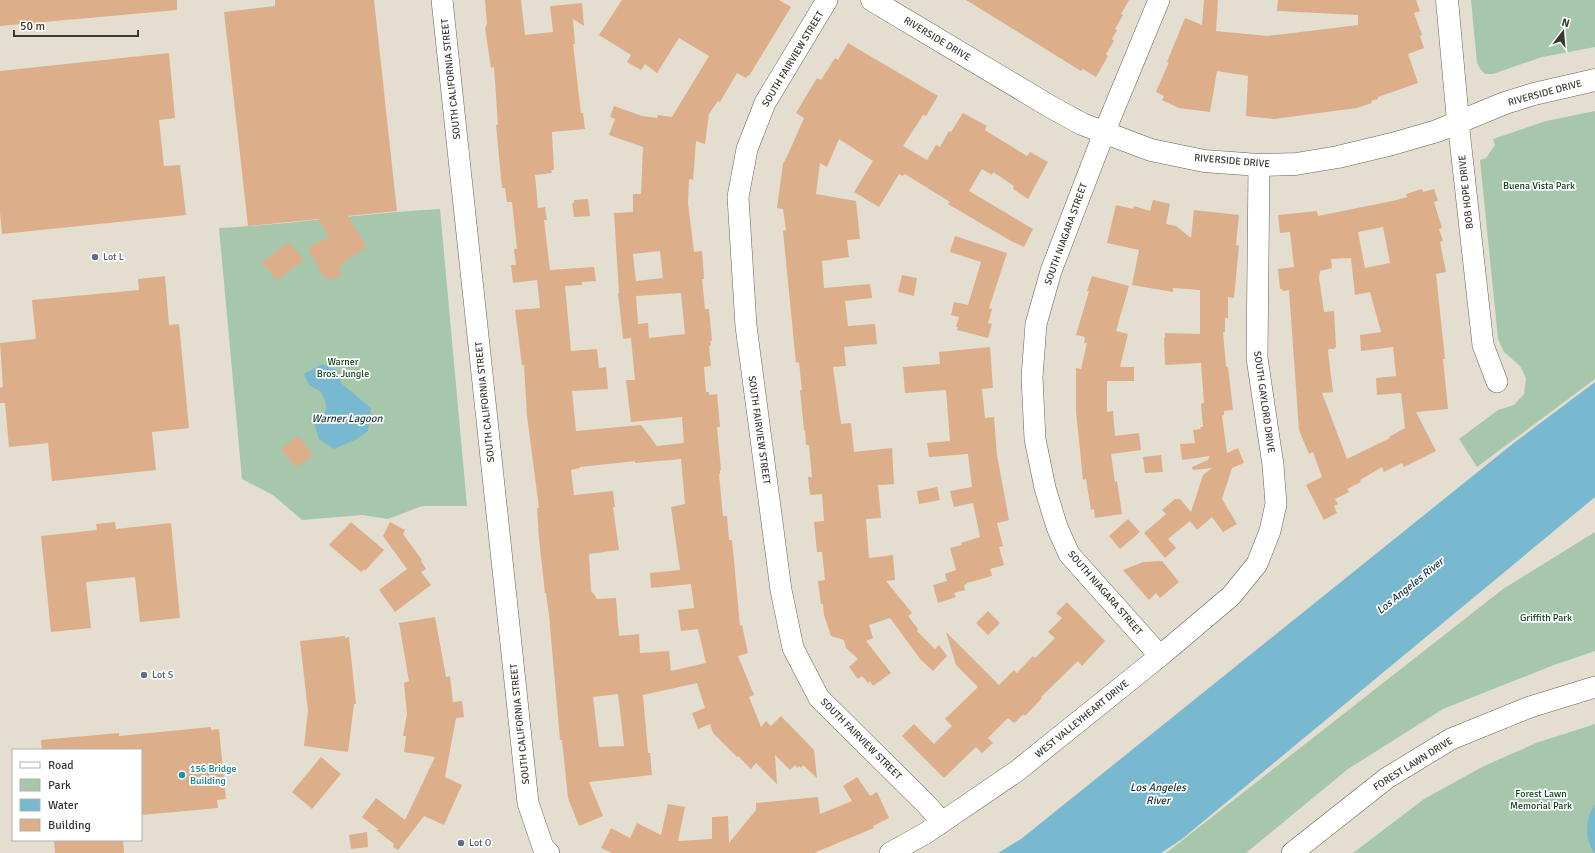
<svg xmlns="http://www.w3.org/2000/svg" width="1595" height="853" viewBox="0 0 1595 853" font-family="Signika,sans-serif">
<rect width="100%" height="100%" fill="#e4ded0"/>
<path fill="#a7c7ac" d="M 1471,0 L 1595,0 L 1595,47 L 1542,57 L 1493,74 L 1485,74 L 1481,70 L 1477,63 Z
M 1595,111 L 1595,379 L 1477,467 L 1459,439 L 1498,410 L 1514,405 L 1524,394 L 1526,378 L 1520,366 L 1504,352 L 1498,339 L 1480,160 L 1486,158 L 1495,145 L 1493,139 L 1546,121 Z
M 440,209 L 467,506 L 422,506 L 388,519 L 362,515 L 302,520 L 273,495 L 242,479 L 219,228 C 293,224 366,213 440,209 Z
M 1595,532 L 1595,651 L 1554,665 L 1443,709 L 1348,769 L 1246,853 L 1166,853 L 1503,589 Z
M 1595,724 L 1595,853 L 1353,853 L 1424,799 L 1484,766 L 1536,743 Z"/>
<path fill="#79b9cf" d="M 322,364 L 338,371 L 341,383 L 371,408 L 368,431 L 357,439 L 334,449 L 319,439 L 314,423 L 324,417 L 326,406 L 325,400 L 321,392 L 309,385 L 304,374 Z
M 1595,382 L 1595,497 L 1182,839 L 1161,853 L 998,853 L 1021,839 L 1515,442 Z
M 1595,804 L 1595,853 L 1594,853 C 1584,837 1585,820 1595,804 Z"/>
<path fill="#dcae8a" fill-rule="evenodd" d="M 0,0 L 177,0 L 177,10 L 0,26 Z
M 275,0 L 374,0 L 397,211 L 348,216 L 367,247 L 342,263 L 344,265 L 338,269 L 342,274 L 331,281 L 328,276 L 325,278 L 308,250 L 312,247 L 311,246 L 329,237 L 319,219 L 248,226 L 224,12 L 275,6 Z
M 485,0 L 521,0 L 525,35 L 553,32 L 550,6 L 582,3 L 584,26 L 573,19 L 575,44 L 573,44 L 581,113 L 583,113 L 585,129 L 552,132 L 554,170 L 551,170 L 552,173 L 535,175 L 538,208 L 545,207 L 547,220 L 544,220 L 550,270 L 594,267 L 596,281 L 582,282 L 582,285 L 565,286 L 571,351 L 597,349 L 599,368 L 606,367 L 608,389 L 572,391 L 576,431 L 641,425 L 657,446 L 684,443 L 682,417 L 631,422 L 626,380 L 635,380 L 631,338 L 623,339 L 618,293 L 619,293 L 614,213 L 633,212 L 633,194 L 641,194 L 643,147 L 609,135 L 615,119 L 610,117 L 614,106 L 642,116 L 657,118 L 658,115 L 672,117 L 709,56 L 679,38 L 657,73 L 645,64 L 641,70 L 627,62 L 631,55 L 599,35 L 622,0 L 779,0 L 791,7 L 749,76 L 748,75 L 746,78 L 737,73 L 720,102 L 718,101 L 709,114 L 705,144 L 696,141 L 693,180 L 689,179 L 688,203 L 694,252 L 702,251 L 704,279 L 702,279 L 705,309 L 709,309 L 712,341 L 710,341 L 711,345 L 709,346 L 711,366 L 704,367 L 706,392 L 709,392 L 709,395 L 717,394 L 720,427 L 717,427 L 721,470 L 720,470 L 720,474 L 719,474 L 723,516 L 727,516 L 729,540 L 732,540 L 740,626 L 742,625 L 748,653 L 738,656 L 754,695 L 749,697 L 761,727 L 766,721 L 771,726 L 781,716 L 814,750 L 817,778 L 803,765 L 801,768 L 799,766 L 797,768 L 795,765 L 790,770 L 775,755 L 777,784 L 756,763 L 751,769 L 738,756 L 737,757 L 713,733 L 710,724 L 698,729 L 692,713 L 705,708 L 697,683 L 643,695 L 648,753 L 650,753 L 652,775 L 589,782 L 603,816 L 579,826 L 568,798 L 562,740 L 560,740 L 549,615 L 546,593 L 545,593 L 539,539 L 537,508 L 539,508 L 527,416 L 524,365 L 522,365 L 515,310 L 540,308 L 537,280 L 513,283 L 511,265 L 516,265 L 514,249 L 517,249 L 512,202 L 507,202 L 505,188 L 502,188 L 496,125 L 498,125 L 494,67 L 491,68 L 485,28 L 487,24 ZM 660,251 L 663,278 L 636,281 L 633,254 ZM 681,293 L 685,334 L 649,338 L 648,323 L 638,324 L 636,296 ZM 681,459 L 685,504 L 671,507 L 680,570 L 650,573 L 651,588 L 691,584 L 694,608 L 678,610 L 681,631 L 698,629 L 706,663 L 671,671 L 669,651 L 640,653 L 639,634 L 619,636 L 616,598 L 597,599 L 594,594 L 591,591 L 589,554 L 619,550 L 613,507 L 615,507 L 613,491 L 574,495 L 571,470 L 580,468 L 580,467 L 635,461 L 635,463 ZM 618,694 L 624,746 L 599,747 L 593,697 Z
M 966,0 L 1129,0 L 1121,14 L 1123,15 L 1115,29 L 1117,30 L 1112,39 L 1114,41 L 1106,54 L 1108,56 L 1096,77 L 1083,69 L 1081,71 Z
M 1204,0 L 1218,0 L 1216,31 L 1267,36 L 1358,25 L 1358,15 L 1277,11 L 1278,0 L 1416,0 L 1420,11 L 1414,13 L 1422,35 L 1420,36 L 1424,48 L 1408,54 L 1418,83 L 1378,97 L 1378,99 L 1371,101 L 1372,103 L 1357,108 L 1274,119 L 1246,116 L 1248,76 L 1217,71 L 1210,112 L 1179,108 L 1162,100 L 1164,96 L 1156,92 L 1169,62 L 1167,62 L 1185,18 L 1202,25 Z
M 848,43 L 938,96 L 926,116 L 923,115 L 903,146 L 927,160 L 936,145 L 940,147 L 949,131 L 951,132 L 963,113 L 987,126 L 985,130 L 1027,156 L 1030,152 L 1048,162 L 1028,199 L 1013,189 L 1014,186 L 993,172 L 992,175 L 982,169 L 969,191 L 1033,229 L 1024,247 L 1011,241 L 948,204 L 950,202 L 905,174 L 903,176 L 899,174 L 879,207 L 854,192 L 873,161 L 839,139 L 827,167 L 820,163 L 816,194 L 856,201 L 860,239 L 847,240 L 849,257 L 822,261 L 824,288 L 870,284 L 872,298 L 845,301 L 848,326 L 875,324 L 877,344 L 844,347 L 846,366 L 833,367 L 841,424 L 851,423 L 854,452 L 892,448 L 894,484 L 878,485 L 881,518 L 866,519 L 869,558 L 893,555 L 895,580 L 886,581 L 912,613 L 908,616 L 918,629 L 917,631 L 935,649 L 939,645 L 947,656 L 933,671 L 921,660 L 890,618 L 869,625 L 873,638 L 866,641 L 891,673 L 873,686 L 870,681 L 868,683 L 862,676 L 858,679 L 849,667 L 858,659 L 846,648 L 844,640 L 831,636 L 824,615 L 823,604 L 821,604 L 818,581 L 825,580 L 822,552 L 817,552 L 814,522 L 824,521 L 822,494 L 810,495 L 808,477 L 812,477 L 809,445 L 806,445 L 805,430 L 804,430 L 800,390 L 802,390 L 799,362 L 796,363 L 783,231 L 786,230 L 783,209 L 777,208 L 783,164 L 790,150 L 804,118 L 796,113 L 817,78 L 821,80 L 835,58 L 838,60 Z
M 169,53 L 175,118 L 159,120 L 164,166 L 180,165 L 186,215 L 2,234 L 0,212 L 0,71 Z
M 1422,189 L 1423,192 L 1434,189 L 1438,201 L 1434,202 L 1442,228 L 1439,229 L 1443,241 L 1440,242 L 1446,272 L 1436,274 L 1445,359 L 1443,359 L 1448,409 L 1416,412 L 1436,451 L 1404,467 L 1402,463 L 1384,472 L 1382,467 L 1360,480 L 1361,482 L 1347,489 L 1349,492 L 1335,499 L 1338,504 L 1334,506 L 1337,513 L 1324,520 L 1306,485 L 1322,477 L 1313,452 L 1309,454 L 1299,430 L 1289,290 L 1283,291 L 1282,289 L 1280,289 L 1278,269 L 1294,267 L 1290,232 L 1280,233 L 1278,215 L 1317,211 L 1318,216 L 1397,200 L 1407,197 L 1406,194 ZM 1383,227 L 1390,263 L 1365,268 L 1358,232 ZM 1351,258 L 1355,295 L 1370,292 L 1381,332 L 1360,335 L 1361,351 L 1393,347 L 1396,376 L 1376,378 L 1377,395 L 1401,393 L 1405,428 L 1389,437 L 1390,438 L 1347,459 L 1322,393 L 1333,392 L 1328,351 L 1329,349 L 1334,349 L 1336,347 L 1334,311 L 1324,312 L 1319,278 L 1320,271 L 1332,268 L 1331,259 Z
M 588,199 L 590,216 L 574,217 L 572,203 L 574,203 L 574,200 Z
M 1153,200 L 1170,204 L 1166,224 L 1176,226 L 1191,238 L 1194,210 L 1239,215 L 1236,245 L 1239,246 L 1234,298 L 1228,297 L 1228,318 L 1225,318 L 1225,332 L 1223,332 L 1226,366 L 1228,367 L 1233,410 L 1224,411 L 1224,415 L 1222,416 L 1227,453 L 1238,448 L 1244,463 L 1232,468 L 1222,499 L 1237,524 L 1223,532 L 1212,517 L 1197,530 L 1190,521 L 1168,539 L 1176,548 L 1165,558 L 1144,533 L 1166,514 L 1162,510 L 1175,499 L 1180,499 L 1191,512 L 1203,475 L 1212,468 L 1193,470 L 1192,467 L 1208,460 L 1210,456 L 1182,460 L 1180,444 L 1195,443 L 1193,430 L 1201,429 L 1200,427 L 1203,427 L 1201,404 L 1204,403 L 1201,363 L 1165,365 L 1164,338 L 1165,338 L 1165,333 L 1200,334 L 1200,290 L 1173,288 L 1173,292 L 1132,285 L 1139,250 L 1107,243 L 1116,205 L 1133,209 L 1134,206 L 1150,211 Z
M 955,236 L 1007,253 L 989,308 L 992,309 L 988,323 L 992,324 L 988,338 L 957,330 L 958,327 L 956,327 L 959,317 L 951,315 L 954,302 L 968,305 L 981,262 L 950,252 Z
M 289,242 L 304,260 L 277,281 L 262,262 Z
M 902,275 L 917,278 L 914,296 L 898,292 Z
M 165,276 L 169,325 L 179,324 L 189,428 L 152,432 L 156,470 L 52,481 L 48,443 L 9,447 L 5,403 L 0,403 L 0,388 L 3,387 L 0,343 L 36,339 L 32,300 L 139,290 L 138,279 Z
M 1092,276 L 1129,286 L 1116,331 L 1128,334 L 1120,367 L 1134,367 L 1134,381 L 1107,381 L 1107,412 L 1113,411 L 1115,436 L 1139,433 L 1141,450 L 1111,454 L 1115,482 L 1117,481 L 1122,514 L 1095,518 L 1094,509 L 1091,510 L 1086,479 L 1083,480 L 1076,411 L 1076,368 L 1081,369 L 1087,343 L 1084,343 L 1085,337 L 1076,335 L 1089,291 L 1087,291 Z
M 990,347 L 993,388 L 982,389 L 985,418 L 994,417 L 997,455 L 1009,520 L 997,523 L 1003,546 L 999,547 L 1004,565 L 990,569 L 992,576 L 967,583 L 967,584 L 964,585 L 965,590 L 954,593 L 956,597 L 938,603 L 933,585 L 947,581 L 945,574 L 956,570 L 950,548 L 962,545 L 961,543 L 980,537 L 973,503 L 954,507 L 950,491 L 972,487 L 968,454 L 929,457 L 927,443 L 950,441 L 946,390 L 905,393 L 903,367 L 940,364 L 939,352 Z
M 298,435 L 313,455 L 296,468 L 281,449 Z
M 1161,455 L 1163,472 L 1145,473 L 1143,457 Z
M 937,487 L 940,500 L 919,504 L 917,491 Z
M 1128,519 L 1140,532 L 1120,549 L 1109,536 Z
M 115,522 L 116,529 L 171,523 L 180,618 L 140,622 L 135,577 L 86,582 L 91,628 L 51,632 L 41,536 L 97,530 L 96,524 Z
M 351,522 L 384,550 L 365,571 L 364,569 L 361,572 L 329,545 Z
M 390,522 L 405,530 L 403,534 L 422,560 L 421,561 L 426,569 L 421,572 L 431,585 L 395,612 L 379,590 L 407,569 L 383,536 Z
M 1162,561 L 1179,582 L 1160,598 L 1156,593 L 1149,600 L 1123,570 L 1143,562 Z
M 1067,602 L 1105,641 L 1082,666 L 1078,661 L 1041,697 L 1042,698 L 1025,716 L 1024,714 L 1014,723 L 1008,718 L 988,738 L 993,743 L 982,753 L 976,747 L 944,778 L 902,736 L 914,724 L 934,744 L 952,726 L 945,719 L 978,687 L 956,665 L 946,632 L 999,685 L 1014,670 L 1017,673 L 1033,656 L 1035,658 L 1055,638 L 1048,632 L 1062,618 L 1056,613 Z
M 988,611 L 1000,623 L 988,635 L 976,623 Z
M 435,617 L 446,677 L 450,676 L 453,702 L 462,701 L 464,717 L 456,718 L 445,777 L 462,785 L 444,825 L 424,816 L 398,850 L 393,847 L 394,844 L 376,830 L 379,830 L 362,817 L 376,798 L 405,820 L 435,757 L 404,752 L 406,736 L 403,736 L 407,714 L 404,683 L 409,681 L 399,623 Z
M 345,636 L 345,638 L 349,637 L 356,704 L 354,704 L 348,752 L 304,746 L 308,711 L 300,641 Z
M 211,727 L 211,730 L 219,729 L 226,799 L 217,800 L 218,808 L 141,815 L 141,750 L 42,750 L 41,740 L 119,733 L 119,736 Z
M 321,757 L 341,774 L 312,809 L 292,792 Z
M 857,777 L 870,796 L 877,792 L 889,818 L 873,826 L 874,828 L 814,853 L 612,853 L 601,848 L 611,828 L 630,838 L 637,823 L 661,835 L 668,804 L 685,807 L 678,841 L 712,839 L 712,817 L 728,816 L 729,843 L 756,810 L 756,803 L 818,797 L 820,814 L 852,801 L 843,786 Z
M 367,832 L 368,847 L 351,849 L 349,835 Z
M 54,840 L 123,840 L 124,853 L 55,853 Z"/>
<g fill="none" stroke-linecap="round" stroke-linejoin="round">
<defs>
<path id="minor" d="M 442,0 L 528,803 L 543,847 L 549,853
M 827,0 L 765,103 L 747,149 L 738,197 L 746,326 L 781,590 L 793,648 L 819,698 L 926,804 L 942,822
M 1159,0 L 1104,133 L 1051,271 L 1036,324 L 1032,377 L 1035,439 L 1045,488 L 1057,527 L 1069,554 L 1160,656
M 1458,121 L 1483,345 L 1497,382
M 890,853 L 926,833 L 1017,771 L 1160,656 L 1231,596 L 1257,564 L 1270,531 L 1276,504 L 1273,465 L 1257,358 L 1259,165
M 1292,853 L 1387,778 L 1451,739 L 1530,707 L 1595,687"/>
<path id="major" d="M 872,0 L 1051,107 L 1082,124 L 1151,150 L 1204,161 L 1259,165 L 1296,164 L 1338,157 L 1392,144 L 1437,131 L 1505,103 L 1534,94 L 1595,80
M 1447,0 L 1458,121"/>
</defs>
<use href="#minor" stroke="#686256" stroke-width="22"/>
<use href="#major" stroke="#686256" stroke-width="23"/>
<use href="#minor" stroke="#fff" stroke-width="21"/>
<use href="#major" stroke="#fff" stroke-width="22"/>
</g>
<g fill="#5c6f8a" stroke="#fff" stroke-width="1.5">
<circle cx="95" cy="257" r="4"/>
<circle cx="144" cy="675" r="4"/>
<circle cx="461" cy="843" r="4"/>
</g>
<circle fill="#0f9aa8" stroke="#fff" stroke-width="1.5" cx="182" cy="775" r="4"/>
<g text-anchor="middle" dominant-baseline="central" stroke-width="3.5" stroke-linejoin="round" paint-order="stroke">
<g font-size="10" fill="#3a3732" stroke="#fff">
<text transform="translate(937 39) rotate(31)">RIVERSIDE DRIVE</text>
<text transform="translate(793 59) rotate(-59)">SOUTH FAIRVIEW STREET</text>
<text transform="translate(451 79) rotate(-96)">SOUTH CALIFORNIA STREET</text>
<text transform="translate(1545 93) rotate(-15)">RIVERSIDE DRIVE</text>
<text transform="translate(1232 161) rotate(5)">RIVERSIDE DRIVE</text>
<text transform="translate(1466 192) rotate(-96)">BOB HOPE DRIVE</text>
<text transform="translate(1066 234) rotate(-70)">SOUTH NIAGARA STREET</text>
<text transform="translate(485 402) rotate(-96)">SOUTH CALIFORNIA STREET</text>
<text transform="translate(1264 402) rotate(82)">SOUTH GAYLORD DRIVE</text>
<text transform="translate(759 430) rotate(82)">SOUTH FAIRVIEW STREET</text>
<text transform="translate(1105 593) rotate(49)">SOUTH NIAGARA STREET</text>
<text transform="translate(1082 719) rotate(-39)">WEST VALLEYHEART DRIVE</text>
<text transform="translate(520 724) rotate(-96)">SOUTH CALIFORNIA STREET</text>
<text transform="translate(861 739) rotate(45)">SOUTH FAIRVIEW STREET</text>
<text transform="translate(1413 764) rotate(-32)">FOREST LAWN DRIVE</text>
</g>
<g font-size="10" fill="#10431f" stroke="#fff">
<text x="1539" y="186">Buena Vista Park</text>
<text x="343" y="362">Warner<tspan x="343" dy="12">Bros. Jungle</tspan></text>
<text x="1546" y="618">Griffith Park</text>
<text x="1541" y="794">Forest Lawn<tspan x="1541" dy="12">Memorial Park</tspan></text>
</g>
<g font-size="10" fill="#4e5e75" stroke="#fff" text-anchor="start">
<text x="103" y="257">Lot L</text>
<text x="152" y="675">Lot S</text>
<text x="469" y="843">Lot O</text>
</g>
<g font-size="10" fill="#0d838f" stroke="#fff" text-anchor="start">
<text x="190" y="769">156 Bridge<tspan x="190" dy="12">Building</tspan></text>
</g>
<g font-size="11" font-style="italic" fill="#16353f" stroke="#fff">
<text x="347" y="418">Warner Lagoon</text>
<text transform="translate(1410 586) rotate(-39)">Los Angeles River</text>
<text x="1158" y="787">Los Angeles<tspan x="1158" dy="13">River</tspan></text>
</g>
</g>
<rect x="12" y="749" width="130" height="92" fill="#ffffff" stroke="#b0afad"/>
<rect x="20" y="762" width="20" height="6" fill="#ffffff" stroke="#b0afad"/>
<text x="48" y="769" font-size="12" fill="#3a3732">Road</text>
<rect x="20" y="779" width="20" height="12" fill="#a7c7ac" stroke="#b0afad"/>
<text x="48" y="789" font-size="12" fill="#3a3732">Park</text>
<rect x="20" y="799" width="20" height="12" fill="#79b9cf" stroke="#b0afad"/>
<text x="48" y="809" font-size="12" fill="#3a3732">Water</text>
<rect x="20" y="819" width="20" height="12" fill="#dcae8a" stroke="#b0afad"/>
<text x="48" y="829" font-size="12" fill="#3a3732">Building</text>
<g transform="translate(1563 32) rotate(16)" stroke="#ffffff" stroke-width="3" paint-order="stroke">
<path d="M0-3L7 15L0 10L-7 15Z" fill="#3a3732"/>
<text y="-6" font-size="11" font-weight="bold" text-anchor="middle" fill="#3a3732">N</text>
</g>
<path d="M14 30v6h124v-6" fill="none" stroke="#3a3732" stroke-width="2"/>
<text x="20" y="30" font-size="12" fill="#3a3732" stroke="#ffffff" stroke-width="3" paint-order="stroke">50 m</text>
</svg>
